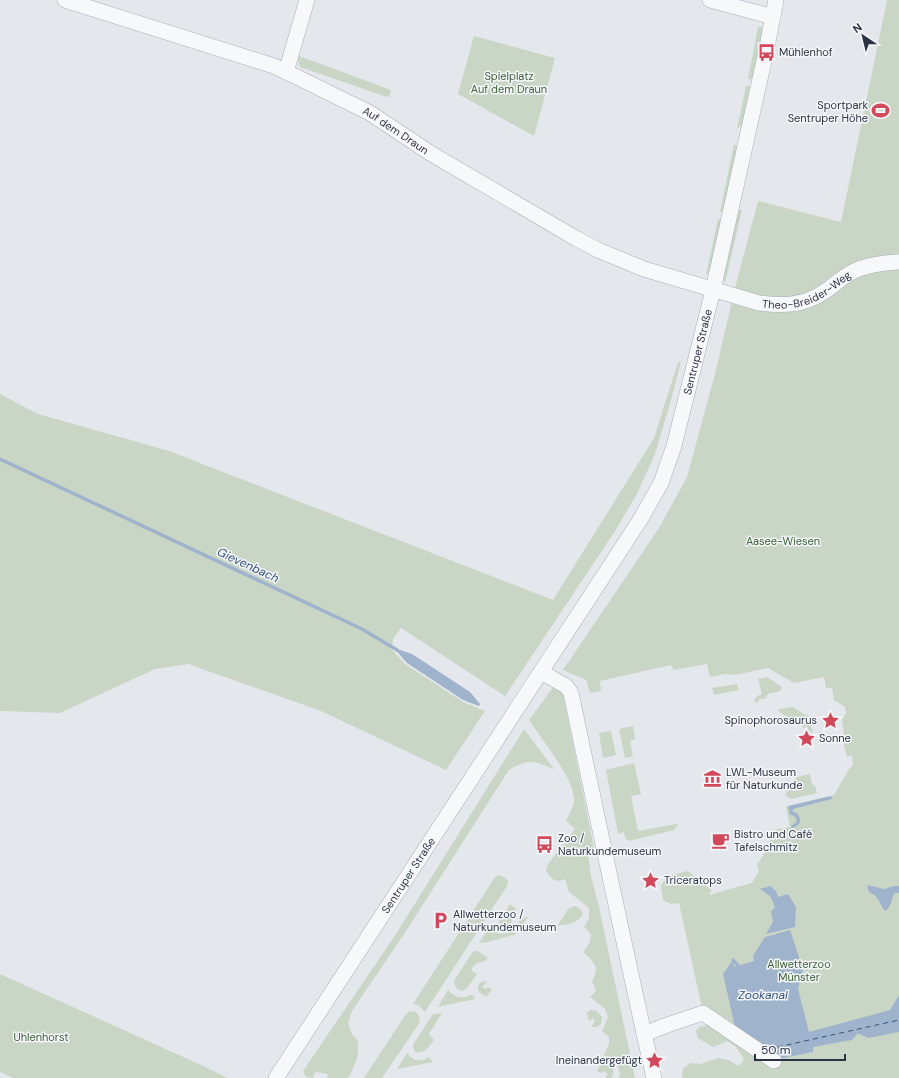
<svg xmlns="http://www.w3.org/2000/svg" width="899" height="1078" viewBox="0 0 899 1078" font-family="'DM Sans',sans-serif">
<rect width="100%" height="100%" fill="#e4e7ec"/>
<path fill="#c9d6c5" d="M 887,0 L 899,0 L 899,1078 L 683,1078 L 682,1076 L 683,1068 L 691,1063 L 700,1064 L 719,1058 L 728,1060 L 739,1066 L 744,1059 L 736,1047 L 727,1041 L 713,1047 L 698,1038 L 696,1031 L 699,1027 L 706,1026 L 679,903 L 671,904 L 663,900 L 661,885 L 668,876 L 688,871 L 712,890 L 709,895 L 752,883 L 759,871 L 757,865 L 768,847 L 773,830 L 790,827 L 786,807 L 834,795 L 849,769 L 853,765 L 852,755 L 847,757 L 842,737 L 844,735 L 842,720 L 846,713 L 845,707 L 834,700 L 832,688 L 826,688 L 824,677 L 794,683 L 768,668 L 735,675 L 725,674 L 710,677 L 707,664 L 674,670 L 671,665 L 600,681 L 601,691 L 590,693 L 586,680 L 563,670 L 659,528 L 687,477 L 716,370 L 735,288 L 758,201 L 841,222 Z
M 758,27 L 762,27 L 764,35 L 757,57 L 753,79 L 748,79 Z
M 474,36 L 555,58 L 534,136 L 458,94 Z
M 299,56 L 391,90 L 390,95 L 387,97 L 300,67 L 298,61 Z
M 746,86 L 753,87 L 744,123 L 737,129 Z
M 734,144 L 739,149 L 725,213 L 720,212 Z
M 737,209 L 742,210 L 725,283 L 721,273 Z
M 718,219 L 724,220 L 711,271 L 706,275 Z
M 678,362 L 681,362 L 669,407 L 655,454 L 637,494 L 615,531 L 505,696 L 401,628 L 393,639 L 392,650 L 405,664 L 463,702 L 485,711 L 446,770 L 321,711 L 188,664 L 155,669 L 60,713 L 0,711 L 0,394 L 38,414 L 169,451 L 553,600 L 654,438 Z
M 767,677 L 782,687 L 780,691 L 768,694 L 765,699 L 759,699 L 757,703 L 754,701 L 757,696 L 762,694 L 758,679 Z
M 737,684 L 739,690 L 714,695 L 712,688 Z
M 554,686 L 563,694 L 595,853 L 588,855 L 591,876 L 599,907 L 635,1078 L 619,1078 L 620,1074 L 618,1066 L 604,1055 L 609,1044 L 609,1037 L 602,1031 L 608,1017 L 605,1009 L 590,997 L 596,991 L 595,987 L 592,982 L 595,975 L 596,968 L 591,959 L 583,952 L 590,942 L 591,934 L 584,927 L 589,918 L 589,908 L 569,892 L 565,879 C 554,883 553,880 546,871 L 548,864 L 575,829 L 566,820 C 569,814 573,808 574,802 C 576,780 541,739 529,720 Z
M 793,707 L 805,715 L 808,715 L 813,733 L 812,733 L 778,711 L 779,709 Z
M 633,726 L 635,739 L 630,741 L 633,756 L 625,758 L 619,729 Z
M 524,729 L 554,769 C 534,761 529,758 509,770 L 406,931 L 352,1011 L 348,1023 L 352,1034 L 358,1041 L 358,1056 L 350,1075 L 347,1078 L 327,1078 L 328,1074 L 315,1072 L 313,1078 L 306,1077 L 303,1071 L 396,934 Z
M 611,731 L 616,755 L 603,758 L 599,733 Z
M 634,763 L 641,794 L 631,796 L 638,831 L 676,824 L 678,825 L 674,830 L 629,841 L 625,838 L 624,832 L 618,834 L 606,770 Z
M 810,774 L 812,784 L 815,786 L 817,793 L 791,799 L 785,795 L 797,777 Z
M 499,875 L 504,877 L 508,881 L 507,886 L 425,1012 C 422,1008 419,1005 413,1004 L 495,877 Z
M 510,904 L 515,908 L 516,913 C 513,920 510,927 502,927 L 499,924 L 499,921 Z
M 575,906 C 579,908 581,910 583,914 C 578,924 567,924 557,926 L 569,908 Z
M 526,917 L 528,917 L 522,925 L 526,927 L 529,925 L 532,927 L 527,933 C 520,933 518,927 519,921 Z
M 490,926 C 496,935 504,935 513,931 L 517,934 L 488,942 L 479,943 Z
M 475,951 L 478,951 L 488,958 L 485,961 L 475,964 L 471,970 L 477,974 L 467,988 L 463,991 L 458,990 L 455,986 L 454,981 L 472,953 Z
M 0,974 L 201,1065 L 228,1078 L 13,1078 L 0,1072 Z
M 487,981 L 482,987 L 486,989 L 488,987 L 492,989 L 488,995 L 486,997 L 479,992 C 477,988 478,986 481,982 Z
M 448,990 C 456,998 462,1000 472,994 L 475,999 L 438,1007 Z
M 590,1010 C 597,1010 600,1013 602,1018 L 601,1024 L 597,1027 L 591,1027 L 595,1021 L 592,1018 L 591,1021 L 587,1019 L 589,1016 L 586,1014 Z
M 410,1011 L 416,1012 L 419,1016 L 420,1022 L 382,1078 L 364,1078 L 406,1014 Z
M 442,1013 L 429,1034 L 434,1040 C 429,1047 425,1054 415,1052 L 413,1047 L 414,1043 L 433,1014 Z
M 407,1053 C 413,1061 421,1063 429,1057 L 433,1062 L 397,1069 Z
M 604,1063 C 613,1063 616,1071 611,1078 L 605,1078 L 608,1074 L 603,1071 L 601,1073 L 597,1071 L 601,1064 Z"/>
<path fill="#9fb4cc" d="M 394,648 L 412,654 L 470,692 L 480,704 L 479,706 L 463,700 L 407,663 Z
M 831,796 L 832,799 L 793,809 L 793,812 L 797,813 C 802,820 801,826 792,828 L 791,826 L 797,822 C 796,817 794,815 790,815 L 788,806 Z
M 867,885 L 884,889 L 893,886 L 899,886 L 899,893 L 895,893 C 891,898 892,907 885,911 C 878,902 880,897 869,892 Z
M 770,886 L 776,891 L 778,897 L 788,894 L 796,907 L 795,927 L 766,934 L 773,922 L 771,912 L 775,907 L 770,896 L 760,889 Z
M 790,930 L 803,969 L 798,989 L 809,1032 L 890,1010 L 899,995 L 899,1032 L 868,1038 L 860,1034 L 857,1034 L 852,1040 L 813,1047 L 813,1052 L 783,1058 L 735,1027 L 723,974 L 733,960 L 734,967 L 754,961 L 753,956 L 765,937 Z"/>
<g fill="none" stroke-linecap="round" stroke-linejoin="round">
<path stroke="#9fb4cc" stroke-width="3.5" d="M 0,459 L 362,629 L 397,650
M 733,960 L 741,969"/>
<path stroke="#34527a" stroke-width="1" stroke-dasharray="5 4" stroke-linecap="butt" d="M 769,1049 L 899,1020"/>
<defs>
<g id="minor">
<path id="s1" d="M 65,0 L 274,66 L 301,79 L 370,113 L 430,153 L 577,239 L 598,250 L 644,269 L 759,303 C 782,306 803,306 824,292 C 834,286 843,276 854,271 C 867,265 882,263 896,262 L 899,262"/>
<path d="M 710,0 L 773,17"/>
<path d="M 286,72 L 307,0"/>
<path d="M 541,672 L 566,686 L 571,693 C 598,821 625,950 654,1078"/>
<path d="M 644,1034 L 670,1024 L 703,1013 L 774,1061"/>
<path id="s2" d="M 276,1078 L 640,520 L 661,483 L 674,446 L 713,290 L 766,52 L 776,0"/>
</g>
</defs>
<use href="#minor" stroke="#a9aeb7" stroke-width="16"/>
<use href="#minor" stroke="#f7f8fa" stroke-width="15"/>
</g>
<defs>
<symbol id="bus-bare" viewBox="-9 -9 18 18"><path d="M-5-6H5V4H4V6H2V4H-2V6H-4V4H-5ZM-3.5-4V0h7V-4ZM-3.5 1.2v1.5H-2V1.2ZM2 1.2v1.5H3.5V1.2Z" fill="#d1495b" stroke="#f4f6f9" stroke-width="2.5" paint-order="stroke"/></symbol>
<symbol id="stadium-bare" viewBox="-9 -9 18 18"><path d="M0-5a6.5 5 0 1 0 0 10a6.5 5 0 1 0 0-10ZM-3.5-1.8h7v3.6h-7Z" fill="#d1495b" stroke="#f4f6f9" stroke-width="2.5" paint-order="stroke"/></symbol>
<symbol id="sight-bare" viewBox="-9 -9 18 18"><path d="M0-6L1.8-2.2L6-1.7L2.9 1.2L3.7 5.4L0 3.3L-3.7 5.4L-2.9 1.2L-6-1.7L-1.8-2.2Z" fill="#d1495b" stroke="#f4f6f9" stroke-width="2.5" paint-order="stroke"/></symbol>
<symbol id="museum-bare" viewBox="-9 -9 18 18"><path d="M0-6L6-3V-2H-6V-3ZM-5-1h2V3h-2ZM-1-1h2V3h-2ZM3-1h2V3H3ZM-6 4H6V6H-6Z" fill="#d1495b" stroke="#f4f6f9" stroke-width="2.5" paint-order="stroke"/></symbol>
<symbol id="cafe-bare" viewBox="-9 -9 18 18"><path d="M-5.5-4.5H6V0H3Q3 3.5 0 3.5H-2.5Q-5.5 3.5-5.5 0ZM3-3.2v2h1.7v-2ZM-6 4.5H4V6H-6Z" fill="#d1495b" stroke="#f4f6f9" stroke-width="2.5" paint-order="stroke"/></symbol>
<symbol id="parking-bare" viewBox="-9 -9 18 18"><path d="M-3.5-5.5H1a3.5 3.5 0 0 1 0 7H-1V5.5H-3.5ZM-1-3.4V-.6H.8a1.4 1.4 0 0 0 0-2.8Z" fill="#d1495b" stroke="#f4f6f9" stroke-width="2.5" paint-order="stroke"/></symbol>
</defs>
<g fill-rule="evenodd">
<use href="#bus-bare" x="754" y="40" width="25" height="25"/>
<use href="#stadium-bare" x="868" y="98" width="25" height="25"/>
<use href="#sight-bare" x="818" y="708" width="25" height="25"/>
<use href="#sight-bare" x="794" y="726" width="25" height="25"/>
<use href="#museum-bare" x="700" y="766" width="25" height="25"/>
<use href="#cafe-bare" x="708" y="828" width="25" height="25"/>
<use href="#bus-bare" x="532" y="832" width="25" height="25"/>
<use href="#sight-bare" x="638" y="868" width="25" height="25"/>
<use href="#parking-bare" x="428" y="908" width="25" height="25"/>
<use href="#sight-bare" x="642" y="1048" width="25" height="25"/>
</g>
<g text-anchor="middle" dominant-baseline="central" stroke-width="3" stroke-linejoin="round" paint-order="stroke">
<g font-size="11" fill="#2b3445" stroke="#f4f6f9" text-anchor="start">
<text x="779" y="52">Mühlenhof</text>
<text x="868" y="105" text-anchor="end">Sportpark<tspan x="868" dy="13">Sentruper Höhe</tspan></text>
<text x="817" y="720" text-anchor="end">Spinophorosaurus</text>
<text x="819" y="738">Sonne</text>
<text x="726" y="772">LWL-Museum<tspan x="726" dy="13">für Naturkunde</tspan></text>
<text x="734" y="834">Bistro und Café<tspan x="734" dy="13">Tafelschmitz</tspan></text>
<text x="558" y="838">Zoo /<tspan x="558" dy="13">Naturkundemuseum</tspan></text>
<text x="664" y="880">Triceratops</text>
<text x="453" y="914">Allwetterzoo /<tspan x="453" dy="13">Naturkundemuseum</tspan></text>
<text x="642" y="1060" text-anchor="end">Ineinandergefügt</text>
</g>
<g font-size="11" fill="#3f6138" stroke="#f4f6f9">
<text x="509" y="76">Spielplatz<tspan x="509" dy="13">Auf dem Draun</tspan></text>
<text x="783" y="541">Aasee-Wiesen</text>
<text x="799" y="964">Allwetterzoo<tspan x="799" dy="13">Münster</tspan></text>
<text x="41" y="1037">Uhlenhorst</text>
</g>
<g font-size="11" fill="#2b3445" stroke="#f4f6f9">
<text stroke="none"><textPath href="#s1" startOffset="357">Auf dem Draun</textPath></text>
<text stroke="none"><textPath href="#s1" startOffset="813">Theo-Breider-Weg</textPath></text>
<text stroke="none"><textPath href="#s2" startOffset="845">Sentruper Straße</textPath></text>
<text stroke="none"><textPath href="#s2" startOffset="242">Sentruper Straße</textPath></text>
</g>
<g font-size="12" font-style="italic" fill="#34527a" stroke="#f4f6f9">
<text transform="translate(248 565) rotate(25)">Gievenbach</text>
<text x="763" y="995">Zookanal</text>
</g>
</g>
<g transform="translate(863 36) rotate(325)" stroke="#f4f6f9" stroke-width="3" paint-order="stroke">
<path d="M0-3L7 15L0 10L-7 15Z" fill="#2b3445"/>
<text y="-6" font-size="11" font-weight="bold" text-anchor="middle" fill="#2b3445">N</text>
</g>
<path d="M755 1054v6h90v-6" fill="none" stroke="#2b3445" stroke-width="2"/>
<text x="761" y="1054" font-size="12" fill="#2b3445" stroke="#f4f6f9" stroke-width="3" paint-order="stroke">50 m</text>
</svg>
